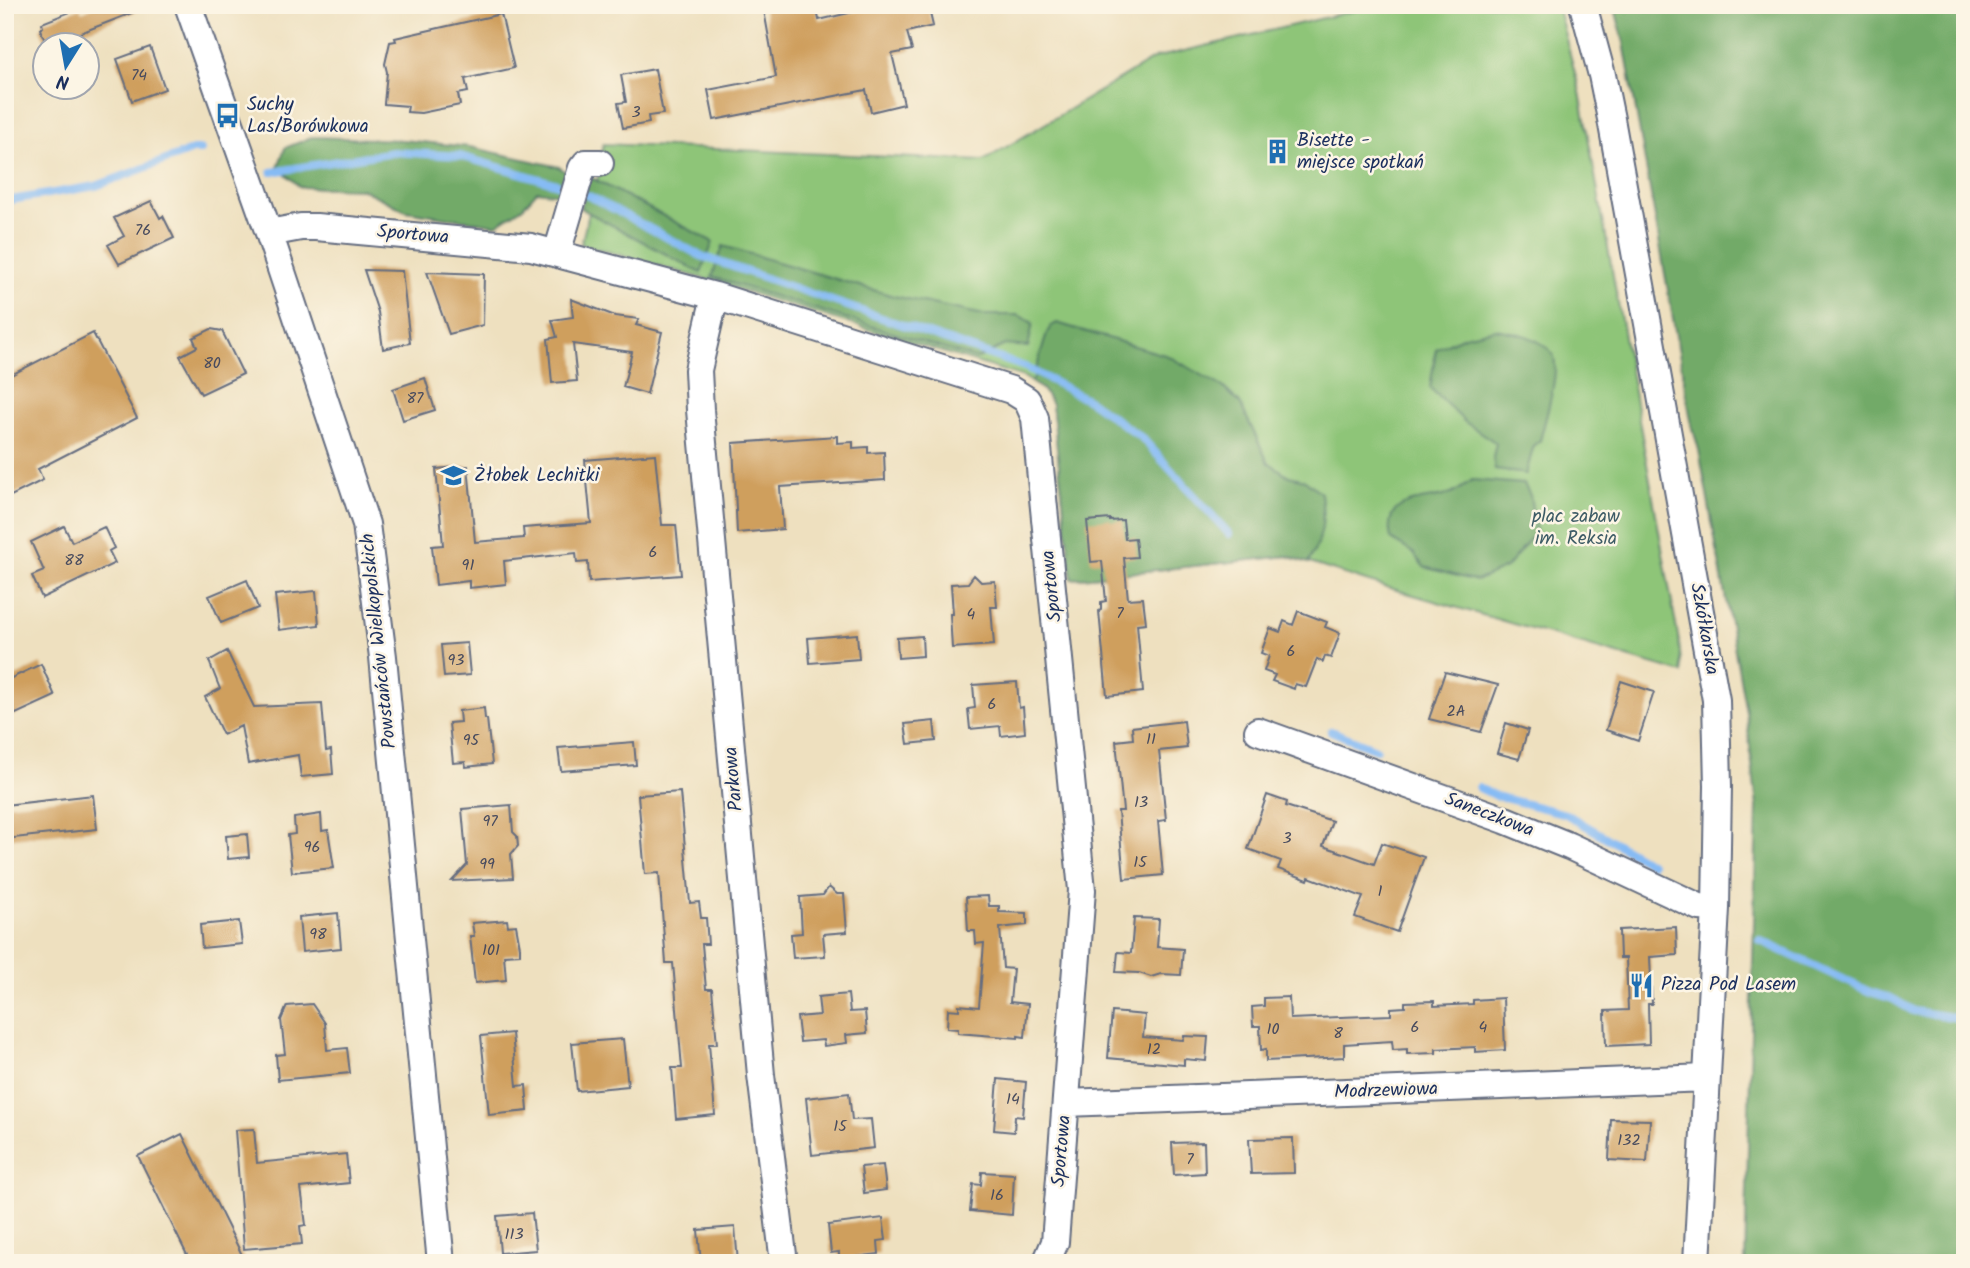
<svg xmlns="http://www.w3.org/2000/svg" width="1970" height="1268" viewBox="0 0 1970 1268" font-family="Kalam,sans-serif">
<rect width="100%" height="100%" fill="#fcf5e5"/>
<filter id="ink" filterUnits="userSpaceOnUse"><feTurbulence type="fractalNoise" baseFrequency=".0143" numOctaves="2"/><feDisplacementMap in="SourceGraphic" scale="14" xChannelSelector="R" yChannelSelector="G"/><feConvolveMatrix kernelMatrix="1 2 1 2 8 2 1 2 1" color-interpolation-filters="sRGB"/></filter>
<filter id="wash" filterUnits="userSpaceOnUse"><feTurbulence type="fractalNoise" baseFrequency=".00686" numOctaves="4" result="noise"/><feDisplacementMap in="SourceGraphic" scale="28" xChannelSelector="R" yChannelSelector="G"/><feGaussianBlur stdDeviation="1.57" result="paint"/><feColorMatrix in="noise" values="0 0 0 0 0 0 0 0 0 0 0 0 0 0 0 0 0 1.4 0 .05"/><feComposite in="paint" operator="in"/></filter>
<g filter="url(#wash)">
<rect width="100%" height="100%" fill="#eee0bf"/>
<path fill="#8ec578" stroke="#547a6b" stroke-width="2" d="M 1378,5 L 1557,5 L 1580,92 L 1679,642 L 1682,673 L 1369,582 L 1288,556 L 1072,579 L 1052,404 L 1042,389 L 1024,377 L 709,280 L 581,244 L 600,170 L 603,144 L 983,161 L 1155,58 Z"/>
<path fill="#72aa68" stroke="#466c63" stroke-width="2" d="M 1614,5 L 1965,5 L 1965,1263 L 1745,1263 L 1757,807 L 1746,712 L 1699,450 L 1692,426 L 1624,43 Z
M 312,137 L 403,140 L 470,147 L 559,167 L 570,176 L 565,195 L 537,191 L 523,207 L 496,225 L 406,211 L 362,189 L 300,187 L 278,167 L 285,148 Z
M 590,177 L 713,242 L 701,273 L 580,208 Z
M 723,246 L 894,296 L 984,315 L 1018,315 L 1033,323 L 1028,347 L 1005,345 L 977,359 L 712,277 Z
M 1057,323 L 1168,356 L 1223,387 L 1240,403 L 1268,462 L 1289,476 L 1305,480 L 1321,493 C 1325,521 1323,538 1308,563 L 1288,556 L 1072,579 L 1052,404 L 1042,389 L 1032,383 L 1047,333 L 1051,326 Z
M 1495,329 C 1513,332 1543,337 1553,355 C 1561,370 1544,423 1540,441 L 1534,445 L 1526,474 L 1495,470 L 1493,458 L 1496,443 L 1465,422 L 1430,388 L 1436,349 L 1464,336 Z
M 1472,480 L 1524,484 L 1530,495 L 1536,532 L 1506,568 L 1476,581 L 1424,567 L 1413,553 L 1391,539 C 1381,493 1428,504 1453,493 C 1460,490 1466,484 1472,480 Z"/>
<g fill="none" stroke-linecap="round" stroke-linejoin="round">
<path stroke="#86bbf4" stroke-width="8" d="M 272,172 L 393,152 L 460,156 L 564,186 L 591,197 L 701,256 L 1025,367 L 1090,401 L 1142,438 L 1229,534
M 5,201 L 96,186 L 193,150 L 201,150
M 1331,731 L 1376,749
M 1479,788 L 1496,796 L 1566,814 L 1651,864
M 1759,940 L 1870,992 L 1893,999 L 1913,1011 L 1965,1019"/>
</g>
<g id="blocks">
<path fill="#cf9f5d" d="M 98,5 L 147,7 L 47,46 L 40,29 L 43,27 L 42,23 L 80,8 L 82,12 Z
M 763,5 L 816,5 L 819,20 L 883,5 L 928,5 L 933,26 L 907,32 L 912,50 L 892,54 L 904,104 L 871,112 L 866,90 L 714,120 L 708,90 L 776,77 Z
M 501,14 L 514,68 L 465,79 L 468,92 L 458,94 L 460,105 L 421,113 L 407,112 L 408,106 L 384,104 L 387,72 L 385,64 L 390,42 L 396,41 L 395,38 Z
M 150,47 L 165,89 L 132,101 L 117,59 Z
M 655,69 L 663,114 L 648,116 L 649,123 L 623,128 L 618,103 L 626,102 L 621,75 Z
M 151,201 L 160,218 L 163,216 L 174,238 L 119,264 L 108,245 L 124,236 L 114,218 Z
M 364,270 L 402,271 L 410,343 L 383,349 L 378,312 Z
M 427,272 L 484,274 L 483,325 L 449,334 Z
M 571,299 L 615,316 L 639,319 L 636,325 L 662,332 L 647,394 L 623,387 L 632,352 L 573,344 L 577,381 L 552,383 L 548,339 L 557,337 L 552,320 L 573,317 Z
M 211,329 L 222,331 L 243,374 L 201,394 L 180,356 L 197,347 L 193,338 Z
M 93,333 L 137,418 L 38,469 L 43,480 L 5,499 L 5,378 Z
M 425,378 L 435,410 L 403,420 L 393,389 Z
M 837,436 L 837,443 L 853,442 L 853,448 L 868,447 L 868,453 L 884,452 L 885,480 L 780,487 L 783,529 L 737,533 L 733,443 Z
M 655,454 L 662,525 L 676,525 L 681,575 L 589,582 L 588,562 L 577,563 L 576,553 L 504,561 L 506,584 L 469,588 L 469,581 L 436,585 L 432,546 L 443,545 L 436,469 L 468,466 L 475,542 L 524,538 L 523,528 L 591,523 L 585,460 Z
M 1110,519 L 1110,521 L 1123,520 L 1125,539 L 1135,538 L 1137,557 L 1124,558 L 1128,599 L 1143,598 L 1146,623 L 1137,624 L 1143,692 L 1107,696 L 1099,611 L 1101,610 L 1101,602 L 1106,601 L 1102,561 L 1091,562 L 1087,521 Z
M 64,526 L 72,542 L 104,527 L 114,548 L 109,551 L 115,563 L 42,598 L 32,576 L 44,571 L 31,542 Z
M 974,575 L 981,582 L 995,581 L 997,607 L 991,607 L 994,645 L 952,648 L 950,614 L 953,614 L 951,584 L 968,583 Z
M 247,580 L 258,608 L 221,623 L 209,596 Z
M 316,591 L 319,625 L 279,630 L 275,595 Z
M 1298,611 L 1327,622 L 1325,627 L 1340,633 L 1331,658 L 1325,656 L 1323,662 L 1317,659 L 1306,687 L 1295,684 L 1294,689 L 1272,681 L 1275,675 L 1264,671 L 1269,656 L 1261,653 L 1270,628 L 1280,632 L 1284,621 L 1293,625 Z
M 857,634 L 859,659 L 810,663 L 808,638 Z
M 922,636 L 923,656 L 898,658 L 897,638 Z
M 467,643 L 470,675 L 444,677 L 441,645 Z
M 227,651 L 254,707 L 322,704 L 326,751 L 331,750 L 333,774 L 301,777 L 298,755 L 248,764 L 241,726 L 223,735 L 205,697 L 220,689 L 209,661 Z
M 41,664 L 55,696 L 5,719 L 5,681 Z
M 1445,672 L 1498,685 L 1481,732 L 1429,719 Z
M 1621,681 L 1654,692 L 1638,741 L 1606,730 Z
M 1017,682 L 1019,708 L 1023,707 L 1025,733 L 1001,736 L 1000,726 L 970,729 L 968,709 L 975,708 L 973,685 Z
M 484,708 L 485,719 L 487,719 L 492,764 L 466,767 L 465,762 L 453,763 L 449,723 L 460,722 L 459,711 Z
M 934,721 L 936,741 L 908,744 L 905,724 Z
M 1184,721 L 1187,748 L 1159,751 L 1166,820 L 1158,821 L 1163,875 L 1124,879 L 1118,811 L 1123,811 L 1116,741 L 1133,739 L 1132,727 Z
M 1506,723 L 1528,730 L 1519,759 L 1497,753 Z
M 634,742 L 636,765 L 561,771 L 558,748 Z
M 680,792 L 690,903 L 699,902 L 701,918 L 706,918 L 708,944 L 702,944 L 706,989 L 712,989 L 717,1044 L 709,1044 L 715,1115 L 676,1119 L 672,1068 L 682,1068 L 673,963 L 666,963 L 659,873 L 645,874 L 638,795 Z
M 93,795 L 97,829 L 5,839 L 5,805 Z
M 1267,795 L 1287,802 L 1286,806 L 1332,821 L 1323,846 L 1374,864 L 1382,843 L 1424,857 L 1397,932 L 1355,917 L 1363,897 L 1309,877 L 1308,880 L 1278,869 L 1281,861 L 1248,849 Z
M 511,805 L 513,832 L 517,836 L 518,846 L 511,854 L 513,878 L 452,881 L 467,865 L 462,809 Z
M 321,814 L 322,831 L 328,830 L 334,868 L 292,872 L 288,835 L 295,834 L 294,818 Z
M 247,834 L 249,857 L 228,859 L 226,836 Z
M 829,887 L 837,894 L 844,894 L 847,932 L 823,934 L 825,956 L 793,958 L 791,934 L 802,933 L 800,897 L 823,895 Z
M 988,896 L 989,906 L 999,906 L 999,912 L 1027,913 L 1027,925 L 1000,928 L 1003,968 L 1013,969 L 1010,1002 L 1028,1004 L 1025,1037 L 1018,1036 L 1018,1038 L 958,1033 L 958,1029 L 947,1028 L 948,1009 L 959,1010 L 959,1005 L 979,1007 L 984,943 L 976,944 L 975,931 L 968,931 L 966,897 Z
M 338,913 L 341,948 L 302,952 L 299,917 Z
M 1134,918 L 1159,919 L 1157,947 L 1183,949 L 1181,975 L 1161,974 L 1151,977 L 1139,973 L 1116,972 L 1118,952 L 1131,953 Z
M 507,920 L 508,926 L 516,925 L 520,947 L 520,954 L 504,955 L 506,980 L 475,983 L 470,936 L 474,936 L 472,923 Z
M 239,921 L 242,944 L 202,948 L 200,925 Z
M 1676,927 L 1677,955 L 1650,957 L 1652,1004 L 1648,1004 L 1649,1044 L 1606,1046 L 1605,1011 L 1628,1010 L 1626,958 L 1620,958 L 1619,930 Z
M 848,994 L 850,1012 L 865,1011 L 867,1033 L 846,1035 L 847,1043 L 824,1046 L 823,1040 L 800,1042 L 797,1017 L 820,1015 L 818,997 Z
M 1289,997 L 1290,1019 L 1391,1015 L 1391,1008 L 1405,1007 L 1405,1002 L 1434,1001 L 1434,1006 L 1473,1004 L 1473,1000 L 1503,998 L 1505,1050 L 1475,1052 L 1475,1047 L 1436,1049 L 1436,1053 L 1407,1054 L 1407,1049 L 1393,1050 L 1392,1041 L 1344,1044 L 1344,1057 L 1266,1061 L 1266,1049 L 1261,1050 L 1260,1026 L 1253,1026 L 1252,1007 L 1264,1006 L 1264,998 Z
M 312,1004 L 325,1023 L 327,1050 L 347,1048 L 350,1073 L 278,1080 L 276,1055 L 285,1054 L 281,1020 L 287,1006 Z
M 1112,1012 L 1145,1015 L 1143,1037 L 1183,1040 L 1184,1036 L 1208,1037 L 1206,1061 L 1184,1059 L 1184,1065 L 1108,1058 Z
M 512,1033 L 517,1086 L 526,1085 L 528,1111 L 489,1115 L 481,1036 Z
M 623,1039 L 628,1086 L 577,1091 L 572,1043 Z
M 998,1079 L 1026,1082 L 1023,1117 L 1015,1116 L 1014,1132 L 994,1130 Z
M 849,1093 L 852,1120 L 871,1119 L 874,1148 L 812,1155 L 806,1098 Z
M 1611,1119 L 1650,1120 L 1647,1162 L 1609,1160 Z
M 254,1129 L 257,1163 L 346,1154 L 349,1183 L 301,1188 L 306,1225 L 300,1226 L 302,1244 L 244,1249 L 235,1130 Z
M 182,1134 L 246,1263 L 191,1263 L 138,1156 Z
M 1293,1138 L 1294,1173 L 1251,1174 L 1249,1139 Z
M 1204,1142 L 1205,1173 L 1174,1175 L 1172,1143 Z
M 883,1165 L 886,1190 L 864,1193 L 861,1167 Z
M 982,1172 L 1014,1174 L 1012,1215 L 970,1211 L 973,1184 L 981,1185 Z
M 532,1213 L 536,1250 L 500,1253 L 497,1216 Z
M 883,1218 L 886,1240 L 878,1241 L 879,1254 L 839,1259 L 839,1252 L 831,1253 L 828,1225 Z
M 735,1227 L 738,1263 L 701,1263 L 698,1230 Z"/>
</g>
</g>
<g filter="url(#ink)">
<use href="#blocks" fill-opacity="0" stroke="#656d80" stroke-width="2"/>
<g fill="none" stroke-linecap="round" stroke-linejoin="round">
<defs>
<path id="street" d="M 188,5 L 269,233 L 366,524 L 383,657 L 441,1263
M 1583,5 L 1602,75 L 1611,119 L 1716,700 L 1718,786 L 1716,908 L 1697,1263
M 269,233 L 301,227 L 316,227 L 531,247 L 715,296 L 1011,390 L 1027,400 L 1035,418 L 1082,890 L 1055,1242 L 1046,1263
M 557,253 L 582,168 L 586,163 L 600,163
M 715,296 L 698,370 L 700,410 L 761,1075 L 784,1263
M 1258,731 L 1505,820 L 1569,846 L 1699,907 L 1716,908
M 1066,1103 L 1707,1078"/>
</defs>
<use href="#street" stroke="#656d80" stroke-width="30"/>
<use href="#street" stroke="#fff" stroke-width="26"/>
</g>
</g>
<defs>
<symbol id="bus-bare" viewBox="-9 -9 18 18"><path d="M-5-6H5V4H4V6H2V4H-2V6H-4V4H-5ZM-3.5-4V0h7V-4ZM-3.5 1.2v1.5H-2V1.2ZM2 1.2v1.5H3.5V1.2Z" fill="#1f6fb2" stroke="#fcf5e5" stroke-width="2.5" paint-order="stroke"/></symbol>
<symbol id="building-bare" viewBox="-9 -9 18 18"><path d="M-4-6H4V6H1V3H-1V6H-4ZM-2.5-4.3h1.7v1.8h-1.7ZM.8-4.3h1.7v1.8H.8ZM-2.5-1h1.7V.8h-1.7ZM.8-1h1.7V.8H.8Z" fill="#1f6fb2" stroke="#fcf5e5" stroke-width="2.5" paint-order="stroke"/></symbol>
<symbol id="school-bare" viewBox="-9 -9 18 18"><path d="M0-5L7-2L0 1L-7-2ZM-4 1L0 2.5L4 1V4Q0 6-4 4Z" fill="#1f6fb2" stroke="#fcf5e5" stroke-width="2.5" paint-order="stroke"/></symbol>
<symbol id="restaurant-bare" viewBox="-9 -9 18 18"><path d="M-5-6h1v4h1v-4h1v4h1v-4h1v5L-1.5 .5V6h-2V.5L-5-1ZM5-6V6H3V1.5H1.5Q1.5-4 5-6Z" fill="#1f6fb2" stroke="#fcf5e5" stroke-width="2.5" paint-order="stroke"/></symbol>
</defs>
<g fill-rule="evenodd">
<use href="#bus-bare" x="210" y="98" width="35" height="35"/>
<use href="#building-bare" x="1260" y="134" width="35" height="35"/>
<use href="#school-bare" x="436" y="458" width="35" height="35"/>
<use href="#restaurant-bare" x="1624" y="968" width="35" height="35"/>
</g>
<g text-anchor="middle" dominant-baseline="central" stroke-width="5" stroke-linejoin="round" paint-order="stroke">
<g font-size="16" fill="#484b5e">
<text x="139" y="75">74</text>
<text x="636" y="112">3</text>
<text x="143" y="230">76</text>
<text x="212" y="363">80</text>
<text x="415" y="398">87</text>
<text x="653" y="552">6</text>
<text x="74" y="560">88</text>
<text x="468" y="565">91</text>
<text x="1120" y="613">7</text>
<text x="971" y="614">4</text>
<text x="1291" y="651">6</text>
<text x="456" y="660">93</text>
<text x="992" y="704">6</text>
<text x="1456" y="711">2A</text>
<text x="1151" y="739">11</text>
<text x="471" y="740">95</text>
<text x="1141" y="802">13</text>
<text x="490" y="821">97</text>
<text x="1287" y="838">3</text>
<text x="312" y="847">96</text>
<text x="1140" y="862">15</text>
<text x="487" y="864">99</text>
<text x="1380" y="891">1</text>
<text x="318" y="934">98</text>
<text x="491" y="950">101</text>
<text x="1415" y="1027">6</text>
<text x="1483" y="1027">4</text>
<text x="1273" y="1029">10</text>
<text x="1338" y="1033">8</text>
<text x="1154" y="1049">12</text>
<text x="1013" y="1099">14</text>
<text x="840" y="1126">15</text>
<text x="1629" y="1140">132</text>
<text x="1190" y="1159">7</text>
<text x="997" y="1195">16</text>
<text x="514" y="1234">113</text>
</g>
<g font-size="19" fill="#1b2f5e" stroke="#fcf5e5" text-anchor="start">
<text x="247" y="105">Suchy<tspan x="247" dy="22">Las/Borówkowa</tspan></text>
<text x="1297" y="141">Bisette -<tspan x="1297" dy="22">miejsce spotkań</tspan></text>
<text x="474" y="476">Żłobek Lechitki</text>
<text x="1661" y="985">Pizza Pod Lasem</text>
</g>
<g font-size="19" fill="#1b2f5e" stroke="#fcf5e5">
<text transform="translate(413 235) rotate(5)">Sportowa</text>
<text transform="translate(1052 586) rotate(-96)">Sportowa</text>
<text transform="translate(1704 629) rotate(80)">Szkółkarska</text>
<text transform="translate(379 641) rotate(-96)">Powstańców Wielkopolskich</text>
<text transform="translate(734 779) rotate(-95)">Parkowa</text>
<text transform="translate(1489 815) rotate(21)">Saneczkowa</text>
<text transform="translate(1386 1091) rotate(-2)">Modrzewiowa</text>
<text transform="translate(1062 1151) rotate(-85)">Sportowa</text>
</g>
<g font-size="19" fill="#3e5c66" stroke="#fcf5e5">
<text x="1576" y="517">plac zabaw<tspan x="1576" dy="22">im. Reksia</tspan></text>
</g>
</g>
<rect width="1970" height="1268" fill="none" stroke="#fcf5e5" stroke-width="28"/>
<g transform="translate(66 66) rotate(191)"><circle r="33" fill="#fcf5e5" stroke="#a2a6af" stroke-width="2"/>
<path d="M0-5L12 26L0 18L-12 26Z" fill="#1f6fb2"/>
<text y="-10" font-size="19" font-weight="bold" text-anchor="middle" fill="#1b2f5e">N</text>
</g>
</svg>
